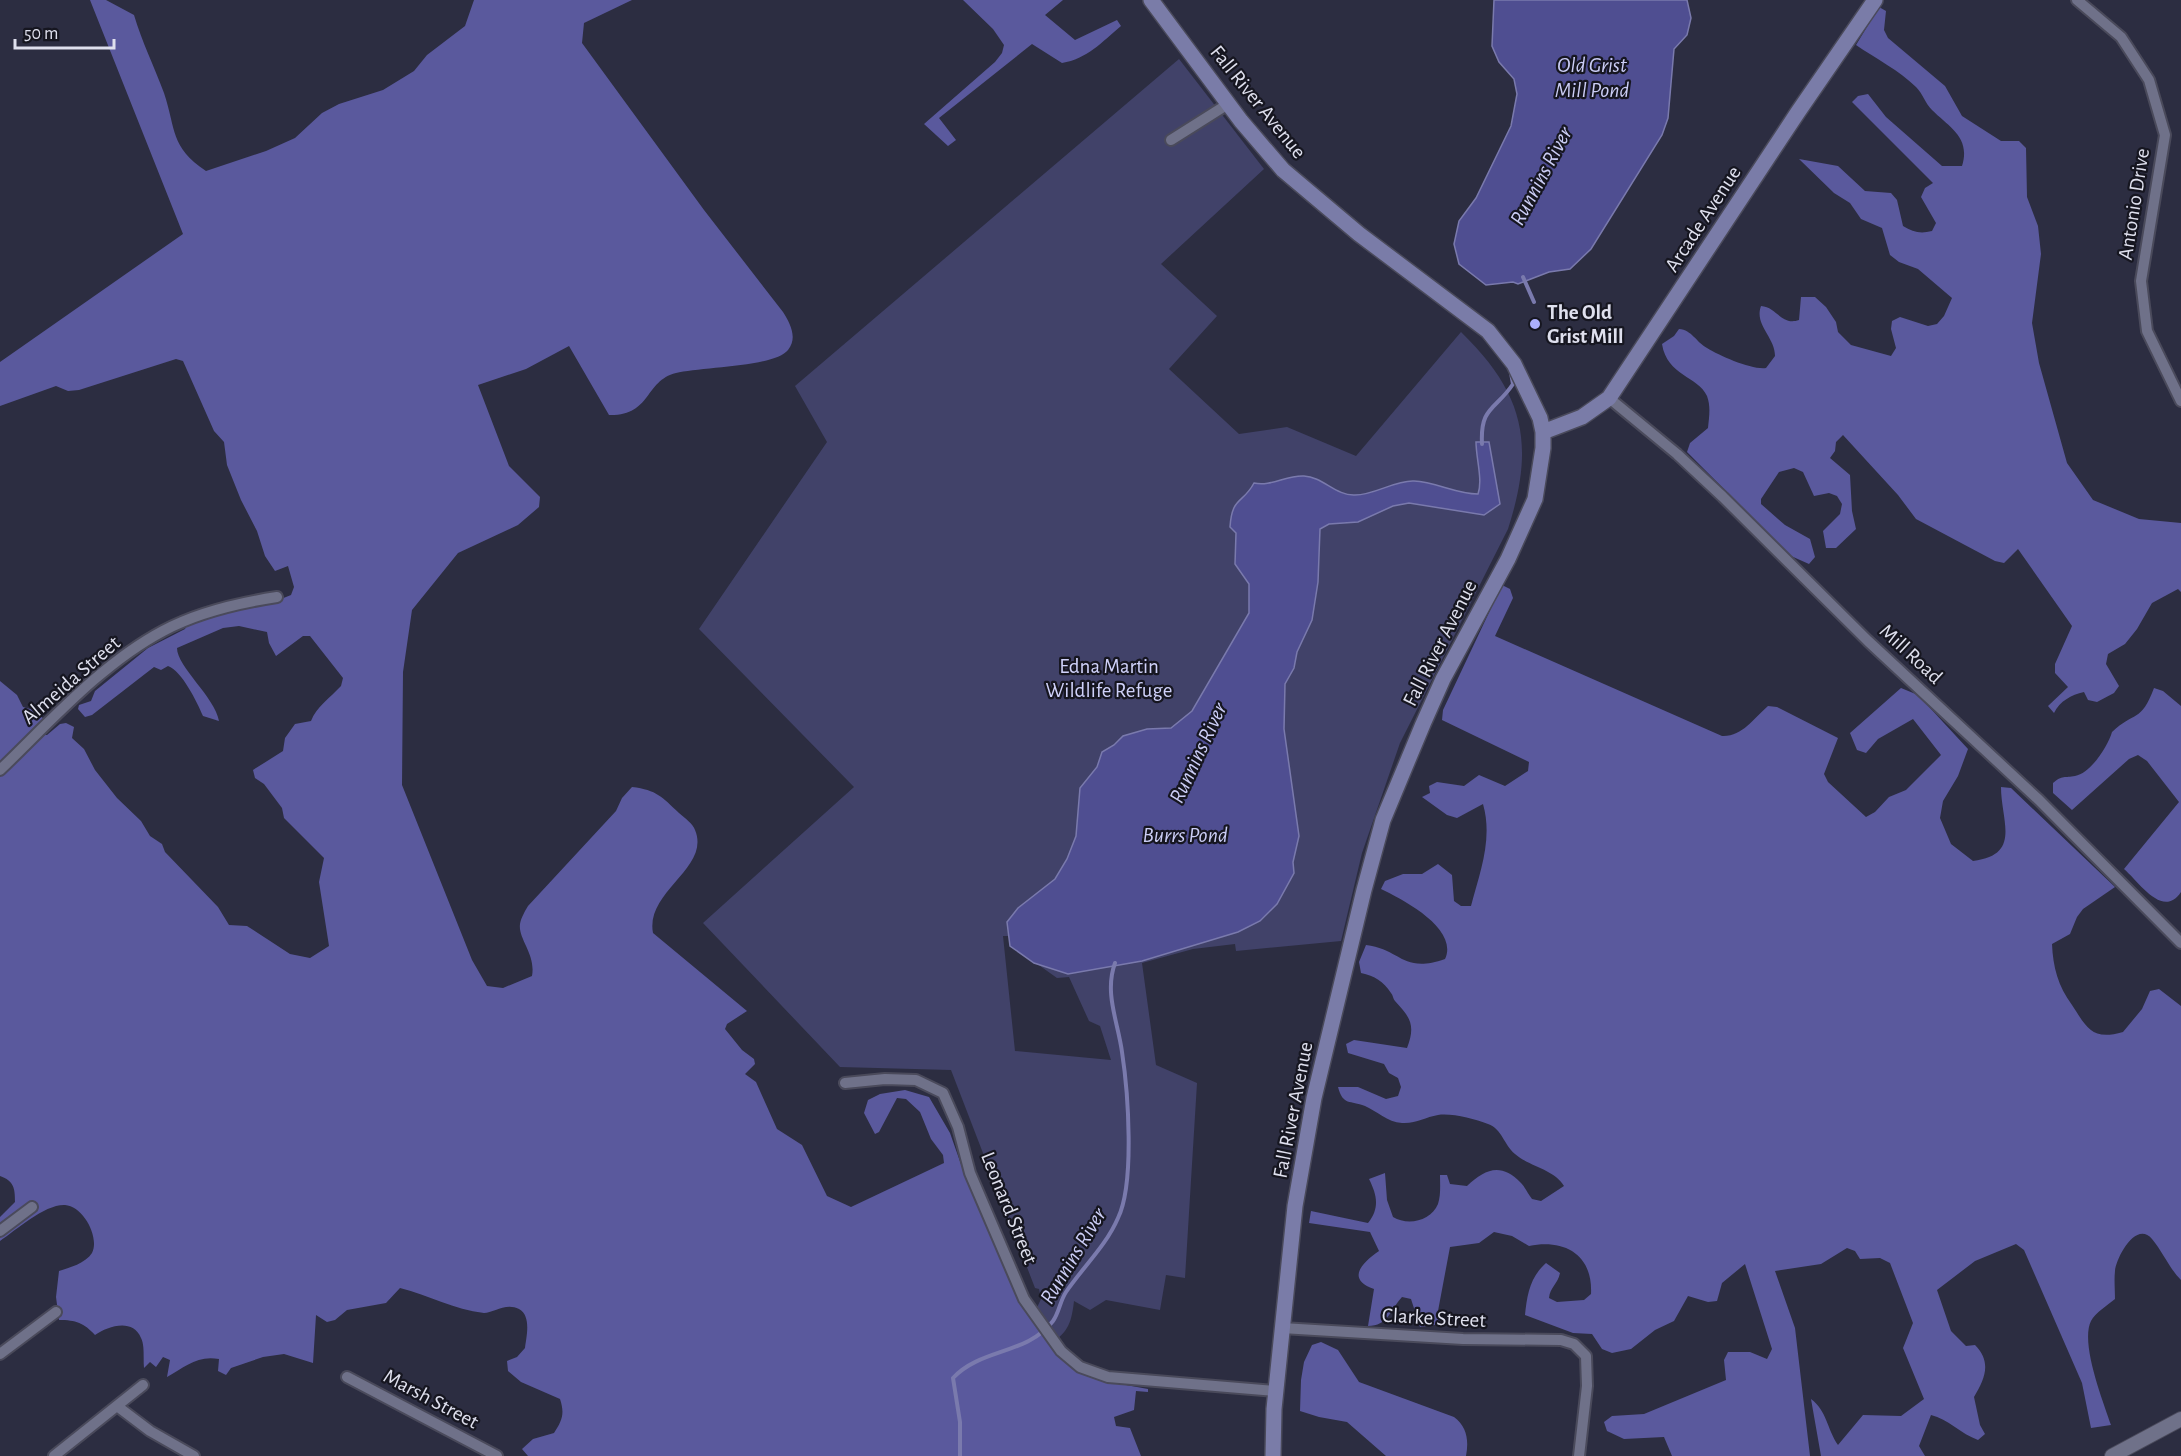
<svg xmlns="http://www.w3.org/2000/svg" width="2181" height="1456" viewBox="0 0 2181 1456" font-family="'Alegreya Sans',sans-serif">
<rect width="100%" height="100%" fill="#2c2d41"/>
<path fill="#414269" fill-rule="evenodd" d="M 1179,59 L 1264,169 L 1161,264 L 1217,316 L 1169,369 L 1239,434 L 1287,427 L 1356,456 L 1461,332 C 1525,394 1535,445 1508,529 L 1400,743 L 1362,853 L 1341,941 L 1236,951 L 1235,944 L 1193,949 L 1142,963 L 1156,1065 L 1197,1083 L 1185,1278 L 1166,1275 L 1160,1310 L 1106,1300 L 1090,1310 L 1074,1301 C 1071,1327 1067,1332 1046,1348 L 1028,1327 L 1041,1299 L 1039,1289 L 1035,1288 L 951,1070 L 840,1067 L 703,923 L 854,787 L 699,629 L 827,442 L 795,386 ZM 1003,936 L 1010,936 L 1019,951 L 1057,978 L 1069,977 L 1089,1021 L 1100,1026 L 1111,1060 L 1015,1051 Z"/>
<path fill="#5a599d" d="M 90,0 L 106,0 L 134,15 C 142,42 154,66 164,93 C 176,129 170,147 206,171 L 266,151 L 295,138 L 322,113 L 339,104 L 383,90 L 414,71 L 427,55 L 465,26 L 474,0 L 632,0 L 584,23 L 582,43 L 704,210 L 783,312 C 790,323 798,338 788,350 C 775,367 699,367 676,373 C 644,381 652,416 609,415 L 569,346 L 526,369 L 478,385 L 509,466 L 540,497 L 539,507 L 518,525 L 458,553 L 412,610 L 403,672 L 402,785 L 472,960 L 487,986 L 503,988 L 532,976 C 536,954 518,939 520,924 C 521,918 525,911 528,906 L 616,811 L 622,798 L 632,787 C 657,790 662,797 679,813 C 685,818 693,824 695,830 C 711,868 645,891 653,933 L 747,1011 L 727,1024 L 725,1029 L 742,1050 L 754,1059 L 755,1064 L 745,1074 L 756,1082 L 777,1129 L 802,1145 L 827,1196 L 851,1207 L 944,1163 L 943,1155 L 931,1139 L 920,1112 L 906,1099 L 897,1098 L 879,1132 L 875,1134 L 864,1113 L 868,1100 L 880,1094 L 905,1090 L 929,1097 L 950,1133 L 963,1170 L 1023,1305 L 1056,1348 L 1104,1381 L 1148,1389 L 1148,1392 L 1136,1391 L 1134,1410 L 1114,1417 L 1116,1426 L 1130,1428 L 1141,1456 L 528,1456 L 522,1449 L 533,1439 L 554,1433 C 562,1421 565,1414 560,1399 L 521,1382 L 508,1371 L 507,1361 L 517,1357 L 525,1348 C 526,1338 532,1316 519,1309 C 506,1302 493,1313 484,1313 C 454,1310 429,1295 400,1288 L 386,1303 L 347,1310 L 335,1320 L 327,1322 L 316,1315 L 313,1363 L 284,1354 L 263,1357 L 231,1368 L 226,1375 L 218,1371 L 219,1359 C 197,1355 185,1367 167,1377 L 170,1360 L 163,1357 L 156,1367 L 150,1362 L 144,1368 C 143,1359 145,1346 141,1338 C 133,1318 108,1326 95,1335 C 84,1323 76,1320 59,1320 L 56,1297 L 59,1271 C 69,1268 86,1263 92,1253 C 100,1237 83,1206 65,1205 C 45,1204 16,1230 0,1241 L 0,1217 L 15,1202 C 15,1188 14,1181 0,1176 L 0,681 L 17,695 L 23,707 L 30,709 L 36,705 L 46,725 L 42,735 L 47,735 L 60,724 L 66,723 L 74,727 L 72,738 L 84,749 L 95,770 L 117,798 L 141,821 L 150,836 L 162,844 L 165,852 L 218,907 L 229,925 L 247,926 L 290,954 L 310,958 L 329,946 L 319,882 L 324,858 L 284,818 L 282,808 L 264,784 L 255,778 L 253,770 L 283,751 L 285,738 L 295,724 L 311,721 C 316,707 331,697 341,686 L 343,678 L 310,636 L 303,636 L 276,656 L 269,643 L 267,632 L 239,626 L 223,628 L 177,648 C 177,667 215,697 219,721 L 203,716 C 197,702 182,671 168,666 L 161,670 L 154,667 L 92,715 L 85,717 L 78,709 L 79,705 L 91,701 L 95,691 L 148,648 L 185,629 L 189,620 L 281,599 L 291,595 L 294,587 L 288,566 L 275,571 L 265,556 L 257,531 L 241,500 L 227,465 L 224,442 L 214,431 L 183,361 L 176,359 L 79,390 L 68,391 L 56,386 L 0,406 L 0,362 L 183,234 Z
M 963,0 L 1063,0 L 1045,15 L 1075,40 L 1117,20 L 1121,26 C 1102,42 1087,59 1062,63 L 1032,44 L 939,118 L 956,140 L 948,146 L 924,124 L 995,62 L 1002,53 L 1004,45 L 993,29 Z
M 1879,7 L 1886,11 L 1884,30 L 1888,38 L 1945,86 L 1962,116 L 2001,141 L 2019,141 L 2026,148 L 2027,197 L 2038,226 L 2041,254 L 2032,323 L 2039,363 L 2067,463 L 2093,500 L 2139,519 L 2181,523 L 2181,592 L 2178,589 L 2152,603 L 2137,629 L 2125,644 L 2108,654 L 2106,664 L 2119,686 L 2114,693 L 2097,702 L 2088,700 L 2084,692 C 2071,695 2060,701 2054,713 L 2048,706 L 2068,687 L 2055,673 L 2055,664 L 2072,626 L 2018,549 L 2004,563 L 1995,561 L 1916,519 L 1898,495 L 1843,435 L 1836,442 L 1835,451 L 1830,458 L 1850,475 L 1852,511 L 1856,529 L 1836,548 L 1826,548 L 1823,531 L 1840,514 L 1842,504 L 1837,496 L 1829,493 L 1814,496 L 1803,472 L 1794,468 L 1779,472 L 1761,499 L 1761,504 L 1785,525 L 1810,539 L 1815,557 L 1809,564 L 1791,556 L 1687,452 L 1690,443 L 1708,428 C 1709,417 1711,407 1707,396 C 1698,376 1667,376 1662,344 L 1674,336 L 1679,329 C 1692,330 1696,342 1707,348 C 1720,356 1752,370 1766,368 L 1775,356 C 1775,337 1754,325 1761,306 C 1777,307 1781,326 1799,320 L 1801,297 L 1815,297 L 1826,307 L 1836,322 L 1838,332 L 1851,345 L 1891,356 L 1896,348 L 1891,329 L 1892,321 L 1900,317 L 1928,326 L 1937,324 L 1944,316 L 1952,298 L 1918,269 L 1899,262 L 1890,255 L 1882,228 L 1861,219 L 1850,203 L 1834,193 L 1799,159 L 1838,166 L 1865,191 L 1891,193 L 1897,200 L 1903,226 C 1913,232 1920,234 1932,231 L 1936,223 L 1921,197 L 1925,188 L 1933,183 L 1852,102 L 1858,96 L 1868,94 L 1886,117 L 1942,166 L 1962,166 C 1971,137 1949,127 1932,110 C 1925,103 1923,94 1916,87 C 1900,71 1875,58 1856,45 Z
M 1502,585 L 1510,589 L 1513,598 L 1495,636 L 1722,736 C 1742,737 1753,719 1768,706 L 1777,707 L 1838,738 L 1824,774 L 1828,782 L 1866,817 L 1875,812 L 1889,797 L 1906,790 L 1941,755 L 1913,719 L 1878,739 L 1866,753 L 1857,750 L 1850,733 L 1901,688 L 1918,695 L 1968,749 L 1958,776 L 1943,801 L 1940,818 L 1951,844 L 1973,861 C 2022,855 2001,821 2001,787 L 2011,788 L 2115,887 L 2083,909 L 2077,917 L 2070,934 L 2052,944 C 2053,967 2058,986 2072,1005 C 2087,1028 2092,1041 2123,1032 L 2142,1009 L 2150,991 L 2159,989 L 2181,1006 L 2181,1280 C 2169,1268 2163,1252 2152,1239 C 2136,1220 2116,1258 2115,1271 C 2114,1280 2115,1290 2115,1299 C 2108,1305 2095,1313 2091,1321 C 2080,1343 2103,1401 2111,1425 L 2091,1428 L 2082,1383 L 2024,1250 L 2016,1244 L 1975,1261 L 1937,1290 L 1951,1331 L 1966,1346 L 1975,1345 C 1992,1362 1985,1379 1974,1397 L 1980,1425 L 1985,1434 L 1978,1440 C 1961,1434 1948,1419 1931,1415 L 1919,1446 L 1925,1456 L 1821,1456 L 1811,1399 C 1827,1411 1827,1429 1838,1445 L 1863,1415 L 1901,1416 L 1924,1399 L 1903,1348 L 1913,1323 L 1890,1263 L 1880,1258 L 1860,1259 L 1855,1251 L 1847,1248 L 1821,1264 L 1775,1271 L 1795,1328 L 1810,1456 L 1672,1456 L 1664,1437 L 1624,1439 L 1607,1431 L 1604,1422 L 1612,1416 L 1644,1414 L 1726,1380 L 1724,1360 L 1728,1352 L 1750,1352 L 1767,1359 L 1772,1349 L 1745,1264 L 1722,1283 L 1717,1301 L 1708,1302 L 1688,1296 L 1674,1321 L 1655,1330 L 1631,1349 L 1612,1353 L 1602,1349 L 1592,1334 L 1573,1333 L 1525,1315 C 1527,1295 1530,1277 1546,1263 L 1560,1273 C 1558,1284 1550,1287 1549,1298 L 1557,1302 L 1584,1300 L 1591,1294 C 1593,1254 1564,1239 1529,1246 L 1512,1236 L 1494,1232 L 1479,1243 L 1450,1247 L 1438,1311 L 1441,1324 L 1420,1327 L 1411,1299 L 1402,1297 C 1390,1310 1388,1326 1368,1326 L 1374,1289 C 1345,1279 1363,1262 1379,1251 L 1370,1232 L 1309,1223 L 1311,1211 L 1368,1223 C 1380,1208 1377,1195 1369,1179 L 1385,1173 L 1387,1200 L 1393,1217 C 1408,1226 1431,1221 1438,1204 C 1441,1195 1440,1184 1440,1175 L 1447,1175 L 1450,1184 L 1467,1186 C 1485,1169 1501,1162 1521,1183 C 1525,1187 1528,1194 1532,1199 L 1541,1201 L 1564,1186 C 1554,1169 1530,1167 1515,1154 C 1504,1145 1502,1129 1488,1124 C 1474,1119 1452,1113 1438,1115 C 1425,1117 1416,1124 1402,1123 C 1387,1122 1377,1111 1365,1106 C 1350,1100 1343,1106 1338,1087 L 1358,1087 L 1386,1099 L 1398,1096 L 1401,1087 L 1398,1078 L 1389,1073 L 1384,1064 L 1348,1053 L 1346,1044 L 1354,1040 L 1407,1048 C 1416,1025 1410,1017 1395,1001 C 1393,999 1393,995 1391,993 C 1383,981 1375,976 1361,973 L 1359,962 L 1366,945 C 1401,949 1402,974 1445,959 C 1459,929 1404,900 1381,889 L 1385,881 L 1403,874 L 1422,874 L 1438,864 L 1452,875 L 1454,901 L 1461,906 L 1471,906 C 1480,872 1493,839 1483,804 L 1457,818 L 1447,815 L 1422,797 L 1430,793 L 1429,786 L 1437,782 L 1464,786 L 1479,775 L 1505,786 L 1528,771 L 1529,762 L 1442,720 L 1443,710 Z
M 2154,688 L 2163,691 L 2181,706 L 2181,892 C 2163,919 2140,883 2124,869 L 2179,802 L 2147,761 L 2138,755 L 2129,759 L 2072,810 L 2053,793 L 2053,783 C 2062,775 2065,778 2075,776 C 2091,773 2108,746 2112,732 C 2134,711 2141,723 2154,688 Z
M 1321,1342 L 1338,1350 L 1359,1382 L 1454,1417 C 1467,1427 1469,1440 1466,1456 L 1386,1456 L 1347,1422 L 1319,1417 L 1300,1411 L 1301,1380 L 1304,1362 L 1312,1345 Z"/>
<path fill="#4f4e91" stroke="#7a7aad" stroke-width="1.5" d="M 1494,0 L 1687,0 L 1691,18 L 1687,35 L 1674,49 L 1668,118 L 1662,135 L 1591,249 L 1570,269 L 1549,272 L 1518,284 L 1513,282 L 1486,285 L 1459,264 L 1454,244 L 1459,221 L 1476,198 L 1511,126 L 1517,94 L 1514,79 L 1499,62 L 1492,46 Z
M 1476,442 L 1489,442 L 1500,504 L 1484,515 L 1409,503 L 1393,506 L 1358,522 L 1329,524 L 1320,529 L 1318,582 L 1312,620 L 1297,652 L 1294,668 L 1285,684 L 1284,729 L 1299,836 L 1293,862 L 1294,873 L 1277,904 L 1260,921 L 1238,932 L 1142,961 L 1068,974 L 1034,963 L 1010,946 L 1007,922 L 1018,908 L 1055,879 L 1067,859 L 1076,836 L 1080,788 L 1097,767 L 1102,752 L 1114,745 L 1123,736 L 1147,729 L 1171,728 L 1192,711 L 1249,613 L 1249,584 L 1235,564 L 1236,533 L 1230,527 C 1232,496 1243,504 1254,483 C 1271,487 1286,475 1304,476 C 1323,477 1336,496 1355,495 C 1375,495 1395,480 1414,481 C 1436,482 1456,494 1478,494 C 1483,480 1476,458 1476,442 Z"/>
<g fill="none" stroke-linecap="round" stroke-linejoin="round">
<path stroke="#7a7aad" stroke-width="4" d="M 1523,277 L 1534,302
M 1482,444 C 1480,406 1496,410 1513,384 L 1511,373
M 960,1456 L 960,1422 L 953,1378 C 981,1348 1027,1355 1053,1321 C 1059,1313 1060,1301 1066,1292 C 1083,1267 1106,1246 1118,1218 C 1135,1183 1128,1091 1122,1052 C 1118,1022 1104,993 1115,963"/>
<defs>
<path id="minor" d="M 2077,0 L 2121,37 L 2149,80 L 2165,135 L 2141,281 L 2147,331 L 2181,401
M 1171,140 L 1228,104
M 1609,398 L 1677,454 L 1723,497 L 1868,641 L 2039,800 L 2181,943
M 0,770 C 50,722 101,664 163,631 C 198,612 238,603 277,597
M 845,1083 L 885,1079 L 916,1080 L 943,1093 L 958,1127 L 970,1173 L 1024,1299 L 1061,1351 L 1080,1367 L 1108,1377 L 1276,1391
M 0,1231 L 32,1207
M 1282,1328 L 1463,1339 L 1561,1340 L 1574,1344 L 1586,1356 L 1587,1386 L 1579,1456
M 0,1354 L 56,1312
M 347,1377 L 497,1456
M 117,1406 L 150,1431 L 194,1456
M 54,1456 L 143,1385"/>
<path id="tertiary" d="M 2112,1456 L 2181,1419"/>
<path id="secondary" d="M 1151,0 L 1241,121 L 1283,170 L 1359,234 L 1488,331 L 1514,364 L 1540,418 L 1543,432 L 1543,448 L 1535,499 L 1508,559 L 1443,679 L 1423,724 L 1383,820 L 1364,890 L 1314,1098 L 1295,1206 L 1274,1409 L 1273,1456
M 1543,432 L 1582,417 L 1609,398 L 1798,112 L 1875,0"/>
</defs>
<use href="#minor" stroke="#4a4a5b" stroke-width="14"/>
<use href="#tertiary" stroke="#4a4a5b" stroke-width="16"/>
<use href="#secondary" stroke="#4a4a5b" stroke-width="18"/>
<use href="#minor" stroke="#6f7189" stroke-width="10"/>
<use href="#tertiary" stroke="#6f7189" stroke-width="14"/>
<use href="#secondary" stroke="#7a7ca8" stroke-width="15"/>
</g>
<circle fill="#acaffb" stroke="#161620" stroke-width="2" cx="1535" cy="324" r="6"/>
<g text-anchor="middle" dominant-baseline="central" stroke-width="4.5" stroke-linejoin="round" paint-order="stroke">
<g font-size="21" fill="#dfe0ee" stroke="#161620">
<text transform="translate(1258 102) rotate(51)">Fall River Avenue</text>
<text transform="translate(2134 204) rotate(-81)">Antonio Drive</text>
<text transform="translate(1703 219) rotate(-57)">Arcade Avenue</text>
<text transform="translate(1440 643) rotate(-63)">Fall River Avenue</text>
<text transform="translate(1911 654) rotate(43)">Mill Road</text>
<text transform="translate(71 680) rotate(-41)">Almeida Street</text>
<text transform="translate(1293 1110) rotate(-79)">Fall River Avenue</text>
<text transform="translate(1009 1208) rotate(68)">Leonard Street</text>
<text transform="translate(1434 1318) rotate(3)">Clarke Street</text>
<text transform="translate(431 1399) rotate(28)">Marsh Street</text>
</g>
<g font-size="21" font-weight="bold" fill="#dfe0ee" stroke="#161620" text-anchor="start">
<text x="1547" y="312">The Old<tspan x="1547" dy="24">Grist Mill</tspan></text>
</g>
<g font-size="21" fill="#cfd1f9" stroke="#161620">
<text x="1109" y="666">Edna Martin<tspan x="1109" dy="24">Wildlife Refuge</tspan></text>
</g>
<g font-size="22" font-style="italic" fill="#cbcdf5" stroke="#161620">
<text x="1592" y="65">Old Grist<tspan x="1592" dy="25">Mill Pond</tspan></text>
<text transform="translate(1541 176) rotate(-62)">Runnins River</text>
<text transform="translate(1198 753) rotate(-65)">Runnins River</text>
<text x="1185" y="835">Burrs Pond</text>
<text transform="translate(1073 1256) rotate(-59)">Runnins River</text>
</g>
</g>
<path d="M15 39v9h99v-9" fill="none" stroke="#dfe0ee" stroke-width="3"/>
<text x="24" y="39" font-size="18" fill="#dfe0ee" stroke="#161620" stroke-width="4.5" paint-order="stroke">50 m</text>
</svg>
